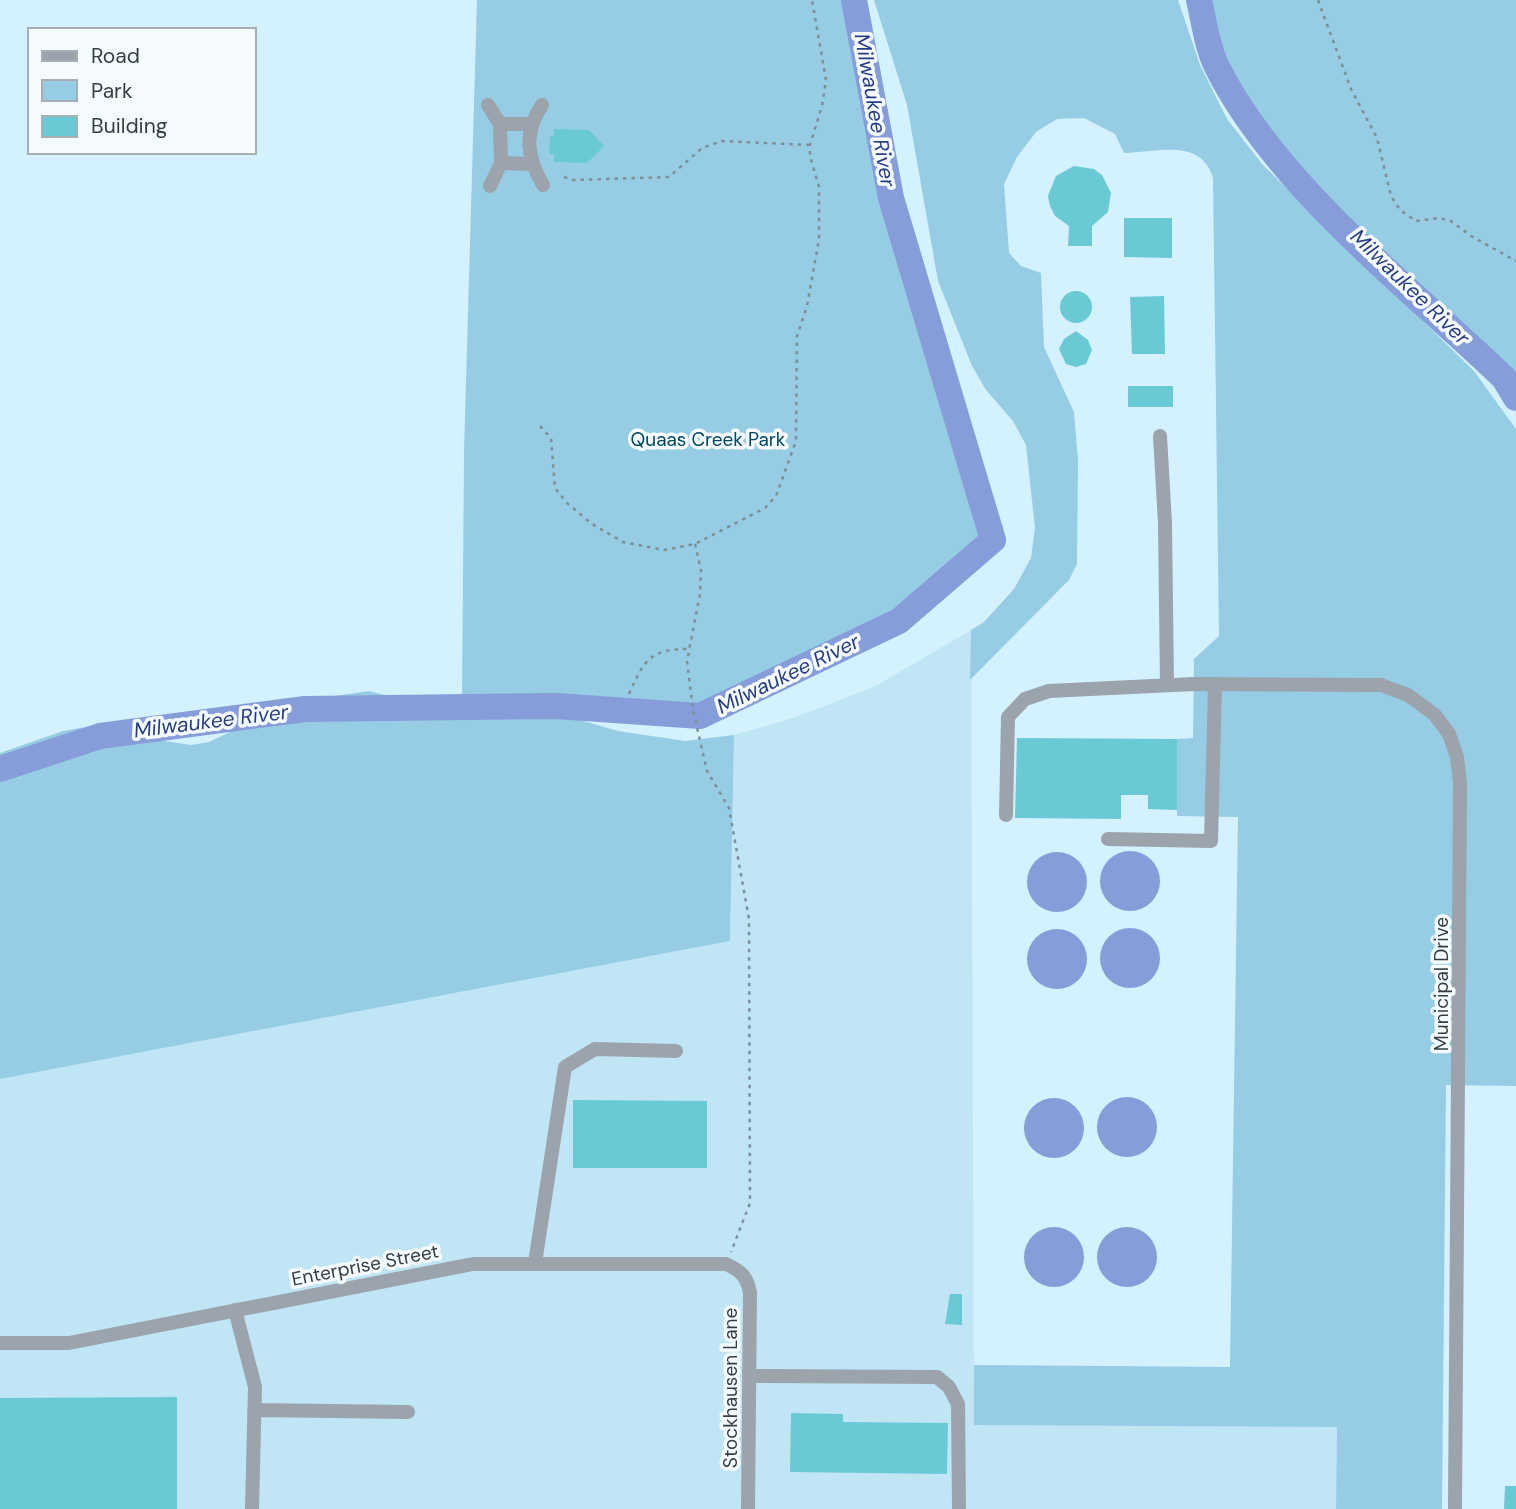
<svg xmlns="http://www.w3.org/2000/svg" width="1516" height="1509" viewBox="0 0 1516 1509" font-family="'DM Sans',sans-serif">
<rect width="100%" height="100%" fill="#d4f1ff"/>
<path fill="#c0e5f5" d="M 971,630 L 974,1425 L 1337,1427 L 1336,1509 L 0,1509 L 0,1079 L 730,941 L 734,735 L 793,718 L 876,686 Z"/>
<path fill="#96cde5" d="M 477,0 L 854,0 L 891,198 L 993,540 L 899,621 L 700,716 L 549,711 L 618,731 L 685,741 L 734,735 L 730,941 L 0,1079 L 0,753 L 63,731 L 103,724 L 131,727 L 165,741 L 191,745 L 209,742 L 249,723 L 322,698 L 369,691 L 404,700 L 462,700 L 464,452 Z
M 874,0 L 1178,0 L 1200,65 L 1227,119 L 1263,165 L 1474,371 L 1516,429 L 1516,1086 L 1446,1085 L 1442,1509 L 1336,1509 L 1337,1427 L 974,1425 L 974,1365 L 1230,1367 L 1238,817 L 1177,816 L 1177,739 L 1193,738 L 1194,659 L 1219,636 L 1213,178 C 1201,138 1159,152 1124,153 L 1115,134 L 1084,118 L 1057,119 L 1036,132 L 1017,157 L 1004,184 L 1009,253 L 1021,266 L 1041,273 L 1044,347 L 1074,412 L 1078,461 L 1077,564 L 1069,580 L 970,680 L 971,630 L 984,622 L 1014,589 L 1031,558 L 1035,528 L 1026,445 L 1013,421 L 986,390 L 972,366 L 938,281 L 907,105 Z
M 1199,0 L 1516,0 L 1516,398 L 1504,378 C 1408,286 1276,185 1217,67 C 1207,47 1204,21 1199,0 Z"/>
<path fill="#879dd9" d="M1100 881a30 30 0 1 1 60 0a30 30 0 1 1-60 0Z
M1027 882a30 30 0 1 1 60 0a30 30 0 1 1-60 0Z
M1100 958a30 30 0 1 1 60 0a30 30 0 1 1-60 0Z
M1027 959a30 30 0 1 1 60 0a30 30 0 1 1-60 0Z
M1097 1127a30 30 0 1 1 60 0a30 30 0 1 1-60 0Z
M1024 1128a30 30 0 1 1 60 0a30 30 0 1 1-60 0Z
M1024 1257a30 30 0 1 1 60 0a30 30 0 1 1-60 0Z
M1097 1257a30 30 0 1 1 60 0a30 30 0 1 1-60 0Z"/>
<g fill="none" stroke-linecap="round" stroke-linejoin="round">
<path stroke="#879dd9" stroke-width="26" d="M 1199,0 C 1204,21 1207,47 1217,67 C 1276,185 1408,286 1504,378 L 1516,398
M 0,769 L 100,736 L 305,709 L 556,706 L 700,716 L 899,621 L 993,540 L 891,198 L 854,0"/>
</g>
<path fill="#69cad6" d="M 554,129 L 589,130 L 604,146 L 587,163 L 554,162 L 554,154 L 549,154 L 550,136 L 554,136 Z
M 1074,166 L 1094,169 L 1102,175 L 1111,193 L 1108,212 L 1092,226 L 1092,246 L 1068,246 L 1069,226 L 1055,216 L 1050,206 L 1048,196 L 1056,176 Z
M 1124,218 L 1172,218 L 1172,258 L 1124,257 Z
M1060 307a16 16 0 1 1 32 0a16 16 0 1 1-32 0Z
M 1164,296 L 1165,354 L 1132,354 L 1130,297 Z
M 1076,331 L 1088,340 L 1092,350 L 1086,364 L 1076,367 L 1066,364 L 1059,349 L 1064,339 Z
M 1128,386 L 1173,386 L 1173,407 L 1128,407 Z
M 1017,738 L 1177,739 L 1177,810 L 1148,809 L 1148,795 L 1121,795 L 1121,819 L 1015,818 Z
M 573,1100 L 707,1101 L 707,1168 L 573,1168 Z
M 950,1294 L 962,1294 L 962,1325 L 945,1324 Z
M 177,1397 L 177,1509 L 0,1509 L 0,1398 Z
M 791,1413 L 843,1414 L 843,1422 L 948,1423 L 947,1474 L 790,1472 Z
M 1505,1486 L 1516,1486 L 1516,1509 L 1504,1509 Z"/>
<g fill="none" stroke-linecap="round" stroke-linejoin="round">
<path stroke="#7d9099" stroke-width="2.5" stroke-dasharray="3.5 5" stroke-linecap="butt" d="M 1318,0 L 1351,89 L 1377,138 L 1391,196 L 1400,210 L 1416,221 L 1439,218 L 1451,221 L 1471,236 L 1516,261
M 564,177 L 573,180 L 669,177 L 702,148 L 722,141 L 810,145
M 540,426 L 551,438 L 555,488 L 567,503 L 592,524 L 623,542 L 664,550 L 695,544 L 765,508 L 776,496 L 796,441 L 797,336 L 807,306 L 819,239 L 819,187 L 810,156 L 810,145 L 822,106 L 826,80 L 812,0
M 695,544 L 701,570 L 700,594 L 687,661 L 693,710 L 707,771 L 729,808 L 749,919 L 750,1203 L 731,1252
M 629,694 C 644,660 650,649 689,649"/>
<path stroke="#9ba3ac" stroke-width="14" d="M 488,105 L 500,124 L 501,163 L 490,186
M 542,105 C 523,133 527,158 543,185
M 500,124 L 530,124
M 501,163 L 530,164
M 1160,436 L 1165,523 L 1167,685
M 1006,815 L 1008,717 L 1025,699 L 1049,691 L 1194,684 L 1381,685 L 1408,695 L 1435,715 L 1449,734 L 1457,757 L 1460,783 L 1455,1509
M 1108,839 L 1211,841 L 1215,684
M 535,1263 L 565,1067 L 595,1049 L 676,1051
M 235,1310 L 255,1387 L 252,1509
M 0,1343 L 69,1343 L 473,1264 L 726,1264 C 741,1271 747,1276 750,1293 L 748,1509
M 749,1376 L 937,1377 L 949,1387 L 958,1404 L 959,1509
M 254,1410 L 408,1412"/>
</g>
<g text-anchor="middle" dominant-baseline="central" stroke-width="7" stroke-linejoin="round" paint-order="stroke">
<g font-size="19" fill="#004960" stroke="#f4fafd">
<text x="708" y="439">Quaas Creek Park</text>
</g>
<g font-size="19" fill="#343f44" stroke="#f4fafd">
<text transform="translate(1441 984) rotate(-90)">Municipal Drive</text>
<text transform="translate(365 1265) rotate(-11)">Enterprise Street</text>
<text transform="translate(730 1388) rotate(-90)">Stockhausen Lane</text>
</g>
<g font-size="21" font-style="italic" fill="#2a3e86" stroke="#f4fafd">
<text transform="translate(875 110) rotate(80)">Milwaukee River</text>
<text transform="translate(1410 287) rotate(44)">Milwaukee River</text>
<text transform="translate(788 674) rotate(-26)">Milwaukee River</text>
<text transform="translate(211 721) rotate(-7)">Milwaukee River</text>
</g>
</g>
<rect x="28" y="28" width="228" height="126" fill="#f4fafd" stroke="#a7afb3" stroke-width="2"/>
<rect x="42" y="51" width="35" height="10" fill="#9ba3ac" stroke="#a7afb3" stroke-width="2"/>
<text x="91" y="63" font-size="21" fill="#343f44">Road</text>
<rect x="42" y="80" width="35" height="21" fill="#96cde5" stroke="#a7afb3" stroke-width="2"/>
<text x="91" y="98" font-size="21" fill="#343f44">Park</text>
<rect x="42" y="116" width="35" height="21" fill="#69cad6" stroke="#a7afb3" stroke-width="2"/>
<text x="91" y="133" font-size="21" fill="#343f44">Building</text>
</svg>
